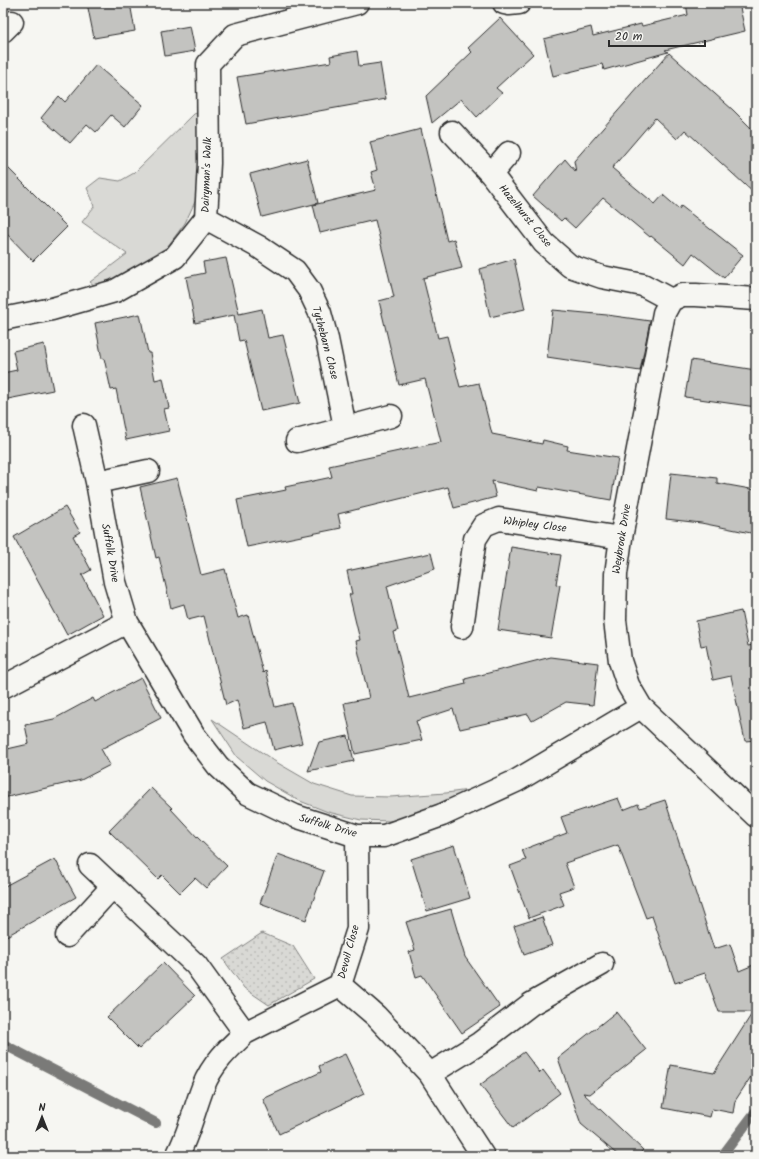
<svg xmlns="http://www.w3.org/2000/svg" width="759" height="1159" viewBox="0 0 759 1159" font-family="Kalam,sans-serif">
<defs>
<pattern id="park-dots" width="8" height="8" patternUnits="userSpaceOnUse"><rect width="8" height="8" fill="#d9d9d5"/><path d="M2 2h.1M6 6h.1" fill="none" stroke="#babab7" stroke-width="1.8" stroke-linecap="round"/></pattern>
</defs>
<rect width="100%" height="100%" fill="#f6f6f2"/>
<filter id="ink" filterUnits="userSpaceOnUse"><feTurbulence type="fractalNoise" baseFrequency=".025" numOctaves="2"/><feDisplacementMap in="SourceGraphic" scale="8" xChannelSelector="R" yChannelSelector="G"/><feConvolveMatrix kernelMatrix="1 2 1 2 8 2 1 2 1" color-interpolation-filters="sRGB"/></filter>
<g filter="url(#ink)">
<path fill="#d9d9d5" stroke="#828280" d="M 209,108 L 201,189 L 185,223 L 159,258 L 126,275 L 95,286 L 90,282 L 127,254 L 82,222 L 94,207 L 92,199 L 87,188 L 100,178 L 120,181 L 134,173 L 194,114 Z
M 212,719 L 276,762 L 314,784 L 352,796 L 390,797 L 446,793 L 485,788 L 432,813 L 390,821 L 361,820 L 328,812 L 300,801 L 265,781 L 237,757 Z"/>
<path fill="url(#park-dots)" stroke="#828280" d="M 262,933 L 293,946 L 314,979 L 269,1005 L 244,988 L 223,959 Z"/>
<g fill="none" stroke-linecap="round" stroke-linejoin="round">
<path stroke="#7a7a78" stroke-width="10" d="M 3,1044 L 156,1123
M 722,1156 L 756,1111"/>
</g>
<path fill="#c3c3c0" stroke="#2b2b2b" d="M 87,3 L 130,3 L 135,31 L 94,38 Z
M 686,3 L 739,3 L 745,31 L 665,50 L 668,52 L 604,70 L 602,64 L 553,76 L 544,39 L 591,27 L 593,36 L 641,24 L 642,26 L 688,15 Z
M 500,18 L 533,54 L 496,88 L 502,93 L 477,117 L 461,99 L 432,123 L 426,96 L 472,52 L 468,48 Z
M 190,26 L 195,51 L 165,56 L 161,31 Z
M 357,51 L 359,66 L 380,63 L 386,99 L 246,124 L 237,77 L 331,62 L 330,56 Z
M 669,53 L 733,110 L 756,133 L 756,195 L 685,130 L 677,139 L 655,118 L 612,168 L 655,204 L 663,195 L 679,209 L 681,206 L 743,255 L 724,278 L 693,253 L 685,264 L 651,236 L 650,237 L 603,198 L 575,228 L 564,218 L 561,221 L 533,196 L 565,159 L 576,172 L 574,161 Z
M 96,65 L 143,105 L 125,127 L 111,115 L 96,132 L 87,124 L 70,143 L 41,118 L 59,96 L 65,102 Z
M 421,129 L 447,241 L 454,239 L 462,268 L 423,278 L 438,338 L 447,336 L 460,387 L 479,383 L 492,434 L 542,444 L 543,440 L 568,446 L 567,450 L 618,458 L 611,500 L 539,487 L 538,491 L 492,481 L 496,497 L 454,508 L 448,487 L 338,514 L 341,528 L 247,547 L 237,500 L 286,490 L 285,487 L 332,477 L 329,466 L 441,442 L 425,379 L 399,385 L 379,301 L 394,297 L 375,220 L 320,233 L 313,205 L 376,190 L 371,172 L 377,170 L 370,142 Z
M 307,159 L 318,203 L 262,217 L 250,174 Z
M 3,163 L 67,227 L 33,261 L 3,230 Z
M 226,258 L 239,314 L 262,309 L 268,338 L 283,335 L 300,403 L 261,411 L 244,340 L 239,341 L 234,315 L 195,323 L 186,277 L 205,273 L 203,262 Z
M 514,259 L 525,309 L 490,317 L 480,269 Z
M 553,310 L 607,315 L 650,321 L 640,371 L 547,357 Z
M 140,314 L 148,353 L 150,353 L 155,380 L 163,378 L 169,408 L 164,409 L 169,431 L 126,440 L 116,389 L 111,390 L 104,358 L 102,359 L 95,323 Z
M 44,344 L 53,390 L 3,400 L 3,373 L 17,370 L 13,351 Z
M 691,360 L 756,370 L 756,407 L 685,397 Z
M 671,473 L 717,478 L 717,483 L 756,490 L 756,534 L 701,523 L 666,519 Z
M 177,478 L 201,575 L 225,569 L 238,618 L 248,615 L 263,673 L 266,670 L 275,707 L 292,703 L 302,743 L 274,750 L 267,722 L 244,728 L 237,700 L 226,705 L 204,616 L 188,620 L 184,604 L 171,608 L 159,557 L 156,558 L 140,487 Z
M 65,507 L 80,532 L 73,536 L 91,570 L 82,575 L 103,615 L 67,635 L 14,537 Z
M 511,547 L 561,555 L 556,584 L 560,585 L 551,638 L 498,630 Z
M 431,553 L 435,569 L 387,586 L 398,631 L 393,632 L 409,698 L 466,684 L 465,679 L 551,657 L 598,663 L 593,705 L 566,702 L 532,721 L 528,714 L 460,729 L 453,709 L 416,721 L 422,740 L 355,754 L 344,703 L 369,698 L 356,641 L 360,640 L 349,594 L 352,594 L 347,571 Z
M 741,611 L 748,646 L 753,645 L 756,659 L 756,740 L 745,741 L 731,676 L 713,680 L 706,645 L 701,646 L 696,621 Z
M 141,678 L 161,718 L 101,749 L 110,765 L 81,780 L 3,798 L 3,750 L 29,744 L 25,725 L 54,719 L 93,698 L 95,702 Z
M 348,736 L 354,761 L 308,771 L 319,742 Z
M 151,788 L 172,808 L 171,809 L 198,838 L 227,866 L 206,888 L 195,878 L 180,893 L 162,875 L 158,879 L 109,831 Z
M 618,798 L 623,810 L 638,804 L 640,808 L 665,800 L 714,949 L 730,944 L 739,971 L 756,964 L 756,1069 L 735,1101 L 733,1113 L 712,1109 L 710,1117 L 663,1108 L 671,1065 L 714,1073 L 753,1012 L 719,1012 L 705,973 L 675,983 L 652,916 L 646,918 L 618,845 L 565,863 L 574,887 L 559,892 L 564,905 L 529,918 L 510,866 L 526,860 L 522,850 L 567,833 L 561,817 Z
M 454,845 L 470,898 L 427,911 L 411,859 Z
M 278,854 L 324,871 L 306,920 L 260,903 Z
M 55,859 L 76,897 L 3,938 L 3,887 Z
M 451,909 L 465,957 L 500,1007 L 462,1033 L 422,975 L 416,977 L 409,952 L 415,950 L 406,922 Z
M 542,917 L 552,945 L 524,955 L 514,926 Z
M 163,963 L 195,996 L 139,1049 L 107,1017 Z
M 616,1012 L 646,1050 L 590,1094 L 583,1093 L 643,1150 L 637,1156 L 619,1156 L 581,1124 L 558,1058 Z
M 524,1052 L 540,1073 L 543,1070 L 560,1093 L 513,1128 L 480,1085 Z
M 345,1054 L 364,1094 L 279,1134 L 263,1099 L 321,1072 L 319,1066 Z"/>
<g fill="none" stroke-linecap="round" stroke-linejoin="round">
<defs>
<path id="minor" d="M 504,3 L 509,4 L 519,3
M 3,31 L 12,22
M 452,132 L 491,174
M 509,153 L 491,174 L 544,243 L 570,266 L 602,277 L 643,285 L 671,300
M 206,218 L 259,247 L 295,271 L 309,290 L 320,313 L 327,339 L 345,427
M 756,299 L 696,295 L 682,295 L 671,300 L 664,313 L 621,538 L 616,574 L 615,620 L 620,661 L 628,685 L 641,707 L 756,816
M 3,319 L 52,309 L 115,291 L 175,257 L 206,218 L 209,163 L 208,64 L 235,35 L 357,3
M 84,425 L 97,482 L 115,582 L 127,622 L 194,735 L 218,766 L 247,793 L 295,816 L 357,836 L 384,836 L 442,815 L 516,781 L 641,707
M 297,441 L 391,416
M 97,482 L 148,471
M 462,627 L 475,539 L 484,525 L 499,519 L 621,538
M 3,687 L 127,622
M 90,865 L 196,965 L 245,1033 L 340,985 L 358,929 L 357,836
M 67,936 L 113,886
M 340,985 L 376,1016 L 430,1074 L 483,1156
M 430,1074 L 480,1043 L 531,1004 L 602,964
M 177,1156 C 189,1134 194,1110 203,1087 C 212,1064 228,1049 245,1033"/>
</defs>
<use href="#minor" stroke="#2b2b2b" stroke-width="25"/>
<use href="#minor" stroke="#f6f6f2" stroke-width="22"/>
</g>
</g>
<g text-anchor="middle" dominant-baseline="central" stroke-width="3" stroke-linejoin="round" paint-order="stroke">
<g font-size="11" fill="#2b2b2b" stroke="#f6f6f2">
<text transform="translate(207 175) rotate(-88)">Dairyman's Walk</text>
<text transform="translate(525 216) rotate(51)">Hazelhurst Close</text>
<text transform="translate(325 343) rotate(75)">Tythebarn Close</text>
<text transform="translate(535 525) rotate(7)">Whipley Close</text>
<text transform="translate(622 539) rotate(-81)">Weybrook Drive</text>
<text transform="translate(110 553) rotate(80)">Suffolk Drive</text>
<text transform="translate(328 826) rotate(16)">Suffolk Drive</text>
<text transform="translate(349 952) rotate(-75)">Devoil Close</text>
</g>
</g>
<rect width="759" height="1159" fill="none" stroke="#f6f6f2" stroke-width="16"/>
<rect x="8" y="8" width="743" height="1143" fill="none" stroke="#2b2b2b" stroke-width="1.5" filter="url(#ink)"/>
<g transform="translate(42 1117)" stroke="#f6f6f2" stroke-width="3" paint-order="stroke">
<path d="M0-3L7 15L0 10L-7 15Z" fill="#2b2b2b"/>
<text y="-6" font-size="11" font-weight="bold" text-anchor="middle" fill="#2b2b2b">N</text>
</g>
<path d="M609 40v6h96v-6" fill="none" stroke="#2b2b2b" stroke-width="2"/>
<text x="615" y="40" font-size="12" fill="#2b2b2b" stroke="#f6f6f2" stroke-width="3" paint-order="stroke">20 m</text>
</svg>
